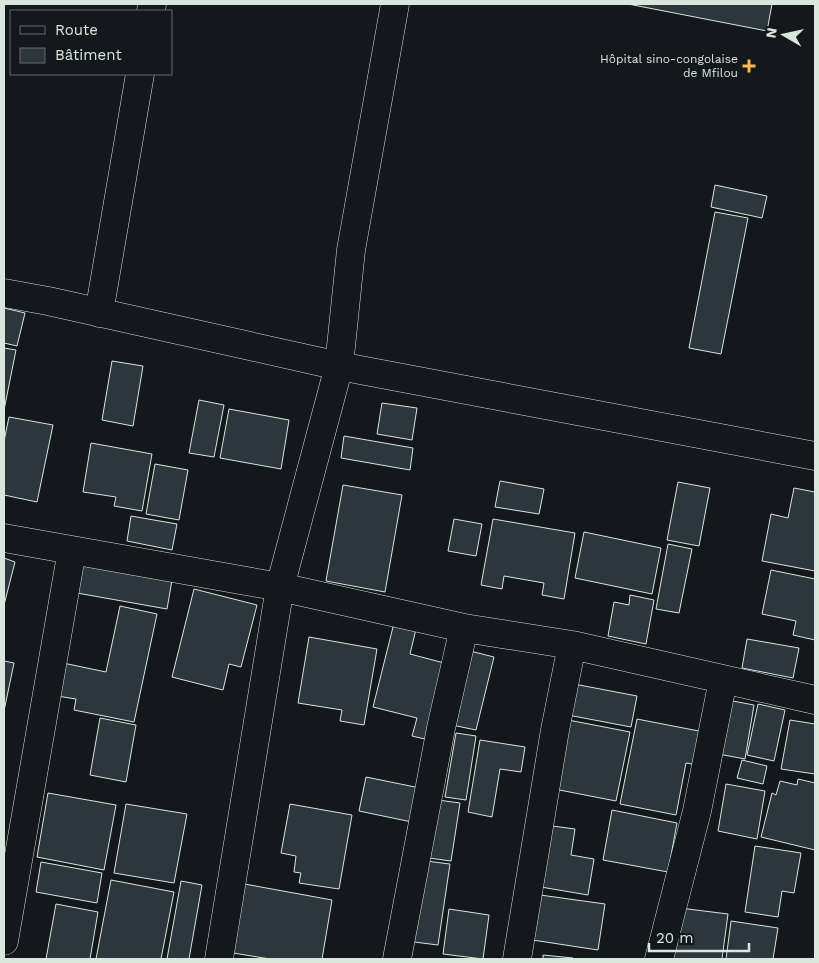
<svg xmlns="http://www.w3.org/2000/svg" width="819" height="963" viewBox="0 0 819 963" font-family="'Work Sans',sans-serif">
<rect width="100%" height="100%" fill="#14181c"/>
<path fill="#2c363c" stroke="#d8e6dc" d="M 628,4 L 772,4 L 767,31 Z
M 715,185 L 767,196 L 762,218 L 711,207 Z
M 715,212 L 748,218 L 721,354 L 689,348 Z
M 4,308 L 25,313 L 17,346 L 4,343 Z
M 4,348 L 16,350 L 4,410 Z
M 112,361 L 143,366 L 133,426 L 102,420 Z
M 199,400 L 224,405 L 214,457 L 189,453 Z
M 382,403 L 417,408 L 412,440 L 377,434 Z
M 229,409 L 289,420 L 281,469 L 220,458 Z
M 9,417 L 53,425 L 37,502 L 4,495 L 4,441 Z
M 344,436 L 413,448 L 410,470 L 341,458 Z
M 91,443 L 152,454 L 142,511 L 114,506 L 116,497 L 83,492 Z
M 155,464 L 188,470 L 179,520 L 146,514 Z
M 500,481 L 544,489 L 539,514 L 495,507 Z
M 678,482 L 710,488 L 699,546 L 667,540 Z
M 343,485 L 402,495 L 385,592 L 326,581 Z
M 794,488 L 815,492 L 815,571 L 762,561 L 771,514 L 788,518 Z
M 131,516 L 177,524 L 172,550 L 127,541 Z
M 454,519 L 482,524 L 476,556 L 448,551 Z
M 493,519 L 575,533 L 564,599 L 542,595 L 544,583 L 504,576 L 502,589 L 481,585 Z
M 584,532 L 661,548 L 652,594 L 575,578 Z
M 668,544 L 692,549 L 679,613 L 656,609 Z
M 4,558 L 15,562 L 4,605 Z
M 83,564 L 172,580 L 167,609 L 77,593 Z
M 771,570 L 815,579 L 815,640 L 793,635 L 796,621 L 762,614 Z
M 194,589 L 257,605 L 241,667 L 229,664 L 223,690 L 172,677 Z
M 630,595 L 654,600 L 646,644 L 608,636 L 614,602 L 629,605 Z
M 120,606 L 157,614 L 134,722 L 74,710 L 76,699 L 57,696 L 63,663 L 106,672 Z
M 394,623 L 416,629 L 410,654 L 448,664 L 429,740 L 412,736 L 417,718 L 373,707 Z
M 309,637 L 377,649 L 364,725 L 340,721 L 342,710 L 298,703 Z
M 747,639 L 799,648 L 793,678 L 742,668 Z
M 470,651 L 494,657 L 476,730 L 452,725 Z
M 4,661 L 14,663 L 4,711 Z
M 574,684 L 637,696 L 631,727 L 568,715 Z
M 722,699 L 754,705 L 745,759 L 713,753 Z
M 758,704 L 785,710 L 774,761 L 747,755 Z
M 100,718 L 136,725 L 126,782 L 90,775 Z
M 563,719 L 630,732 L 616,801 L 549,788 Z
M 637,719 L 704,732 L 698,765 L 686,763 L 676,815 L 620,804 Z
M 790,720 L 815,724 L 815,774 L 781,769 Z
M 456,733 L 476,736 L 466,800 L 445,797 Z
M 480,740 L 525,747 L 521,772 L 500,769 L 492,817 L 468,812 Z
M 742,760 L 767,766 L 763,784 L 737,778 Z
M 366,777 L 420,788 L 412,822 L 359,811 Z
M 798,779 L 815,783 L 815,850 L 761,837 L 772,793 L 776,795 L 780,781 L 797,785 Z
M 726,784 L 765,791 L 757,839 L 718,831 Z
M 48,793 L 116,805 L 104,870 L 37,857 Z
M 438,800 L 460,803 L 451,861 L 429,858 Z
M 126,804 L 187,814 L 174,883 L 114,873 Z
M 290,804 L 352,815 L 339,889 L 299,883 L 301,873 L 294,872 L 296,856 L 281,853 Z
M 612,810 L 677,823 L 668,872 L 603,860 Z
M 545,825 L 575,829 L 571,855 L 594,859 L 588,895 L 535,886 Z
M 755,846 L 801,853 L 794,893 L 782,891 L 778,917 L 745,912 Z
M 426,861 L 450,864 L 438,945 L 414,942 Z
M 41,862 L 102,873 L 97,903 L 36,892 Z
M 111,880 L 174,892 L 161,959 L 96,959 Z
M 181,881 L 202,885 L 189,959 L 167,959 Z
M 239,883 L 332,900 L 322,959 L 270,959 L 227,952 Z
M 533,894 L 605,904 L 598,950 L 526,939 Z
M 56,904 L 98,912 L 90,959 L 46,959 Z
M 680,908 L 728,914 L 722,959 L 673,959 Z
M 449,909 L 489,915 L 483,959 L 443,954 Z
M 731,921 L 778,928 L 773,959 L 726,959 Z
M 543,955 L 573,958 L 573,959 L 543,959 Z"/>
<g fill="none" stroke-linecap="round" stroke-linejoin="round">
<defs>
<path id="minor" d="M 151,11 L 152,4
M 4,293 L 48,301 L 339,366 L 815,456
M 99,313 L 140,74
M 4,538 L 280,587 L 464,628 L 572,645 L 815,700
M 4,941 L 72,550
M 219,959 L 280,587 L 339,366 L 351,250 L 395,4
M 397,959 L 441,728 L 464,628
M 517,959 L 555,730 L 572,645
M 659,959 L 697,811 L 723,680"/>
</defs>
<use href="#minor" stroke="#d8e6dc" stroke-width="29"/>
<use href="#minor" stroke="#14181c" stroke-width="28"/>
</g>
<path fill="#ffb74d" stroke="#14181c" stroke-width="2" d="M746.5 58.5h5v5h5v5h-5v5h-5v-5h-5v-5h5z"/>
<g text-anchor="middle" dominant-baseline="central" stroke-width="4" stroke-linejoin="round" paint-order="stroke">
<g font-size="12" fill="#d8e6dc" stroke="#14181c" text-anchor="end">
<text x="738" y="59">Hôpital sino-congolaise<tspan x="738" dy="14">de Mfilou</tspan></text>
</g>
</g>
<rect width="819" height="963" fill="none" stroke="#d8e6dc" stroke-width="10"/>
<rect x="10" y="10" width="162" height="65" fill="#14181c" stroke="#626a69"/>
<rect x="20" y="26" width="25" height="8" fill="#14181c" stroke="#626a69"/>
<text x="55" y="35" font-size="15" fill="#d8e6dc">Route</text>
<rect x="20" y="48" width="25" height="15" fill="#2c363c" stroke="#626a69"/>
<text x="55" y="60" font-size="15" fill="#d8e6dc">Bâtiment</text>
<g transform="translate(784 35) rotate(279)" stroke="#14181c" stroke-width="4" paint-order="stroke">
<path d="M0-4L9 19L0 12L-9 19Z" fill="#d8e6dc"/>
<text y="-8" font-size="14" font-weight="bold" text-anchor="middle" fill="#d8e6dc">N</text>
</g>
<path d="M649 943v8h100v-8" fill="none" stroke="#d8e6dc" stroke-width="2.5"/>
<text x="656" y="943" font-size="15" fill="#d8e6dc" stroke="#14181c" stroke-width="4" paint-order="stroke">20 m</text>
</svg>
